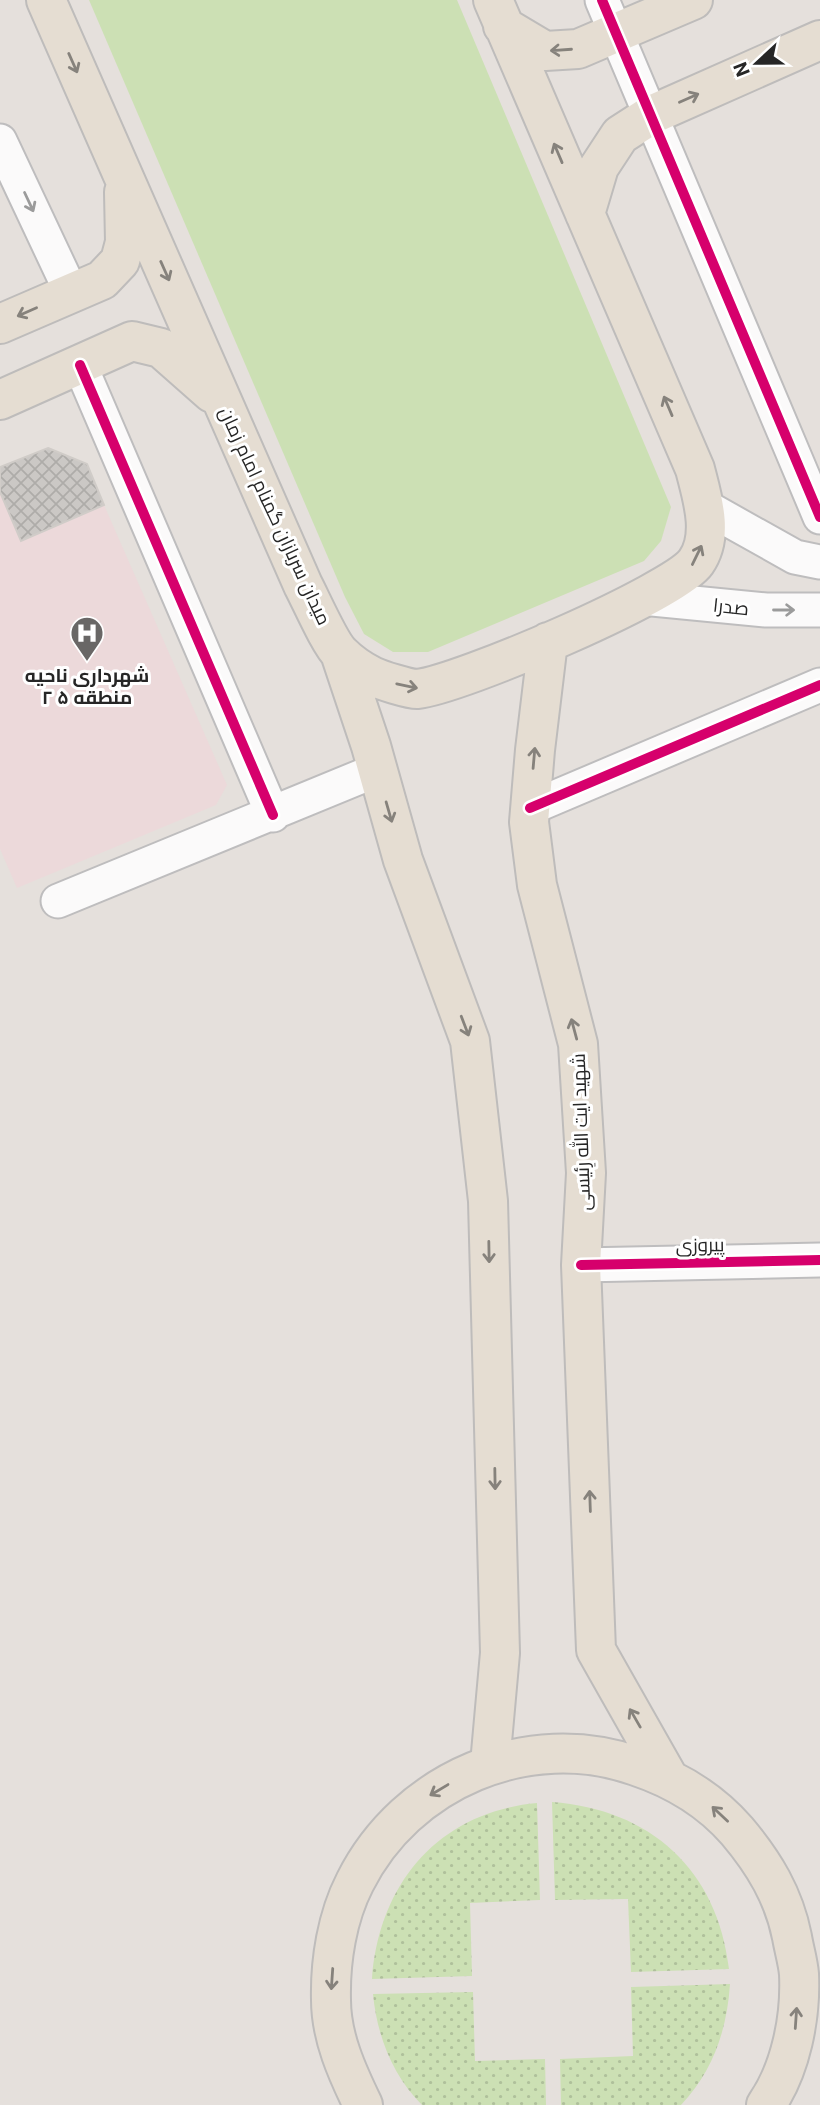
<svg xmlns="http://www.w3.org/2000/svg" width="820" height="2105" viewBox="0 0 820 2105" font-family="Roboto,Cairo,sans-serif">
<defs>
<pattern id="grass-dots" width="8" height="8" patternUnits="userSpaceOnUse" patternTransform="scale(1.75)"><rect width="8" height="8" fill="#cce0b4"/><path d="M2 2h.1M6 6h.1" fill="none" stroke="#afc09b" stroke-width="1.8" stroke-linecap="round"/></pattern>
<pattern id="building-cross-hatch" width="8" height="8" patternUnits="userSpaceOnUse" patternTransform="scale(1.75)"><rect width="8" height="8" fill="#cbc8c5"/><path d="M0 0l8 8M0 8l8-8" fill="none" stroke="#aeaca9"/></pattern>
</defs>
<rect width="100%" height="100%" fill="#e5e0dc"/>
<path fill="#ecd9da" d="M 0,492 L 22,541 L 104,505 L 227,785 L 216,805 L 17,888 L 0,849 Z"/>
<path fill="url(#grass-dots)" d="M 552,1802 C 650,1809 718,1870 729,1969 L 631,1972 L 628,1899 L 555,1900 Z
M 537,1803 L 540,1900 L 470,1903 L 472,1976 L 372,1979 C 379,1883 439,1812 537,1803 Z
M 730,1984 C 727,2030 713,2071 681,2105 L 561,2105 L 560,2059 L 633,2056 L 631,1987 Z
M 473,1992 L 475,2061 L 545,2059 L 546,2105 L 422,2105 C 392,2075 377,2035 373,1994 Z"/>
<path fill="#cce0b4" d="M 89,0 L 457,0 L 671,507 L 661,541 L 644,561 L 428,652 L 393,652 L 364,634 L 345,597 Z"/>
<path fill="url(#building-cross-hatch)" stroke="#d0ccc8" stroke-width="2" d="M 48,448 L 87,464 L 104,505 L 21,541 L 0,492 L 0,467 Z"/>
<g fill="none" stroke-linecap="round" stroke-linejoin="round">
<defs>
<path id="minor" d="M 602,0 L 820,517
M 0,141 L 71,292
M 80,365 L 273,815
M 704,506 L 795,557 L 820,562
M 642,598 L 766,610 L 820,610
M 530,808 L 820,685
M 58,901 L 377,770
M 581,1265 L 820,1260"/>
<path id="major" d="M 46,0 L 303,585 C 311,600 330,644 341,654 C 349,662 362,671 372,676 C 380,680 409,689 417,689 C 459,685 674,593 696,562 C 715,535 702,497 695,469 L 493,0
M 503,26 L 545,51 L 578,49 L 693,0
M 585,214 L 599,167 L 620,135 L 651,115 L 820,40
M 0,324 L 102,280 L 120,261 L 125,242 L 124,192
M 0,400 L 132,341 L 161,348 L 212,393
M 548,642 L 535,750 L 529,822 L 537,885 L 578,1044 L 586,1173 L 581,1265 L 596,1650 L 668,1777
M 340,653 L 371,746 L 403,860 L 470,1041 L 488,1201 L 500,1653 L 490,1764
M 363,2105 C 347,2072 331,2037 331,2000 C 330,1961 337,1917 355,1882 C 406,1780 528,1728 636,1766 C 675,1779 710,1800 737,1831 C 764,1863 784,1896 792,1937 C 794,1949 798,1962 799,1974 C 801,2017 791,2069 766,2105"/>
</defs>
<use href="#minor" stroke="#bebdbe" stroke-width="37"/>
<use href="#major" stroke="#bebcbb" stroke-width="42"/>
<use href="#minor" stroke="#fbfafa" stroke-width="33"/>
<use href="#major" stroke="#e5ddd2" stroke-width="38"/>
<defs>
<path id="cycleway" d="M 602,0 L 820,517
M 80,365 L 273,815
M 530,808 L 820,685
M 581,1265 L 820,1260"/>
</defs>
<use href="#cycleway" stroke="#fff" stroke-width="15"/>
<use href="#cycleway" stroke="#d6006c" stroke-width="10"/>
</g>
<defs><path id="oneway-shaft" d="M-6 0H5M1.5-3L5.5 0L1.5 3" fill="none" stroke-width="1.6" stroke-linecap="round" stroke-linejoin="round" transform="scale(1.75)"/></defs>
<g stroke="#86827c">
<use href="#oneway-shaft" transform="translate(561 50) rotate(176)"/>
<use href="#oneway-shaft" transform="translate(73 63) rotate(66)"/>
<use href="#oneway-shaft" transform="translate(689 98) rotate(-24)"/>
<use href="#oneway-shaft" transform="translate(558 153) rotate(-113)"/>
<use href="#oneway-shaft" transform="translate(165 271) rotate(66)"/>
<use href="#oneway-shaft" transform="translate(27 312) rotate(156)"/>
<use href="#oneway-shaft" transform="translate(668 406) rotate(-113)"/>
<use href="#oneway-shaft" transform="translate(697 555) rotate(-64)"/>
<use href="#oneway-shaft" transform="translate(407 686) rotate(12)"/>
<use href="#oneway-shaft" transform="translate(534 758) rotate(-85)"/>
<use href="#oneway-shaft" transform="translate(389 812) rotate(74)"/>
<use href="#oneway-shaft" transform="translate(465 1026) rotate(69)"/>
<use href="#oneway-shaft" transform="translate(574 1029) rotate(-105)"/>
<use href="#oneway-shaft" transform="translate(489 1252) rotate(89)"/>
<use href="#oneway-shaft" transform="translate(495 1479) rotate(89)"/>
<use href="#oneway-shaft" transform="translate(590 1501) rotate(-92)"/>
<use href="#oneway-shaft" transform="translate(635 1718) rotate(-120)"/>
<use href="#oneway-shaft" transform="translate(439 1790) rotate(149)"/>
<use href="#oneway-shaft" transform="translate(720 1814) rotate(-137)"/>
<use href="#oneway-shaft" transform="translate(332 1979) rotate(94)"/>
<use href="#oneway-shaft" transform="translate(796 2018) rotate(-86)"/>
</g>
<g stroke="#9b9b9b">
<use href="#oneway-shaft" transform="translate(29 202) rotate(65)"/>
<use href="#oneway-shaft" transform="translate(784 610)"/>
</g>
<defs>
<symbol id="hospital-pin" viewBox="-11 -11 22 30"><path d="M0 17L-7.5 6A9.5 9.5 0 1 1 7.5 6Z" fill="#696766" stroke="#fff"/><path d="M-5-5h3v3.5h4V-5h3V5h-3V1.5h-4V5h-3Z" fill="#fff"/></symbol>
</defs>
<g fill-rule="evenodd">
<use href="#hospital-pin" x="68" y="614" width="38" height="52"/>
</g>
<g text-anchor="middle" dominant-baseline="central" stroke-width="6" stroke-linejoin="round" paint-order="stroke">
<g font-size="19" fill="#262626" stroke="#fff">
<text transform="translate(275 516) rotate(65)">میدان سربازان گمنام امام زمان</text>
<text transform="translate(731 607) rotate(6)">صدرا</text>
<text transform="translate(581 1132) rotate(-92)">شهید ایت الله رِئیسی</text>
<text transform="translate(700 1245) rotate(-1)">پیروزی</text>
</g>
<g font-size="19" font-weight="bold" fill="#262626" stroke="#fff">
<text x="87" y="675">شهرداری ناحیه<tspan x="87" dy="22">۲ منطقه ۵</tspan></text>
</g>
</g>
<g transform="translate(757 63) rotate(248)" stroke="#ffffff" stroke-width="5" paint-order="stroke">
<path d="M0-5L12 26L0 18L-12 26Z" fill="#262626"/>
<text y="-10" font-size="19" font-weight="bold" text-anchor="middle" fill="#262626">N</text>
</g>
</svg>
